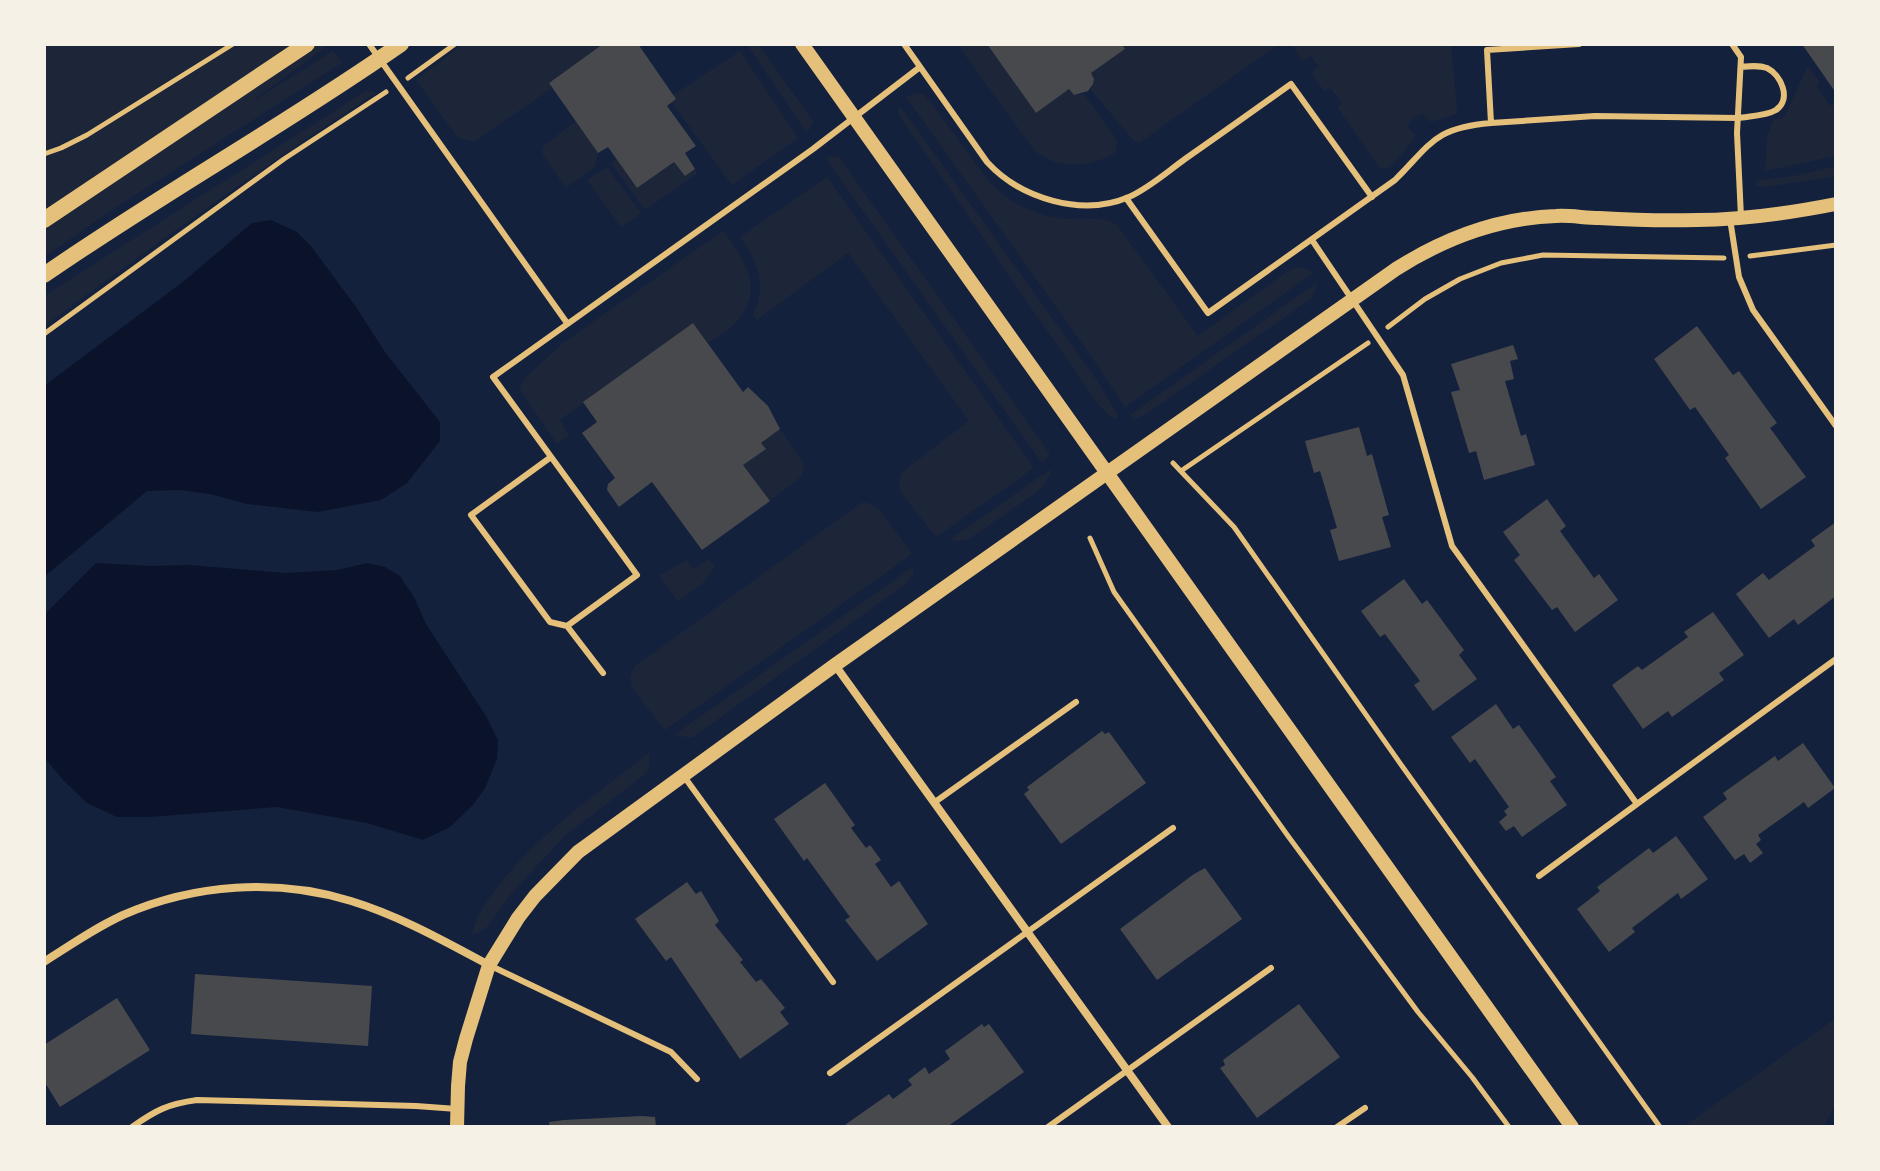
<svg xmlns="http://www.w3.org/2000/svg" width="1880" height="1171" viewBox="0 0 1880 1171" font-family="'Crimson Pro',serif">
<rect width="100%" height="100%" fill="#14213d"/>
<path fill="#1d2539" d="M 44,44 L 330,44 L 247,105 L 333,51 L 342,63 L 118,206 L 44,257 Z
M 463,44 L 603,44 L 549,83 L 552,88 L 474,142 L 458,138 L 416,80 Z
M 751,44 L 757,44 L 760,47 L 813,121 L 810,129 L 806,132 L 748,46 Z
M 957,44 L 987,44 L 1036,113 L 1069,89 L 1074,95 L 1084,94 L 1115,137 L 1117,142 L 1115,153 C 1089,168 1057,170 1034,150 Z
M 1122,44 L 1279,44 L 1139,143 L 1134,141 L 1090,89 L 1093,84 L 1094,79 L 1091,73 L 1125,49 Z
M 1292,44 L 1454,44 L 1451,45 L 1457,107 L 1456,114 L 1431,122 L 1422,113 L 1413,119 L 1407,126 L 1415,135 L 1414,139 C 1408,145 1394,167 1386,169 C 1384,169 1382,168 1380,168 L 1337,107 L 1342,103 L 1330,88 L 1324,91 L 1311,73 L 1319,66 L 1310,55 L 1302,61 Z
M 740,51 L 798,138 L 732,185 L 671,102 L 673,95 Z
M 1808,66 L 1819,81 L 1817,87 L 1831,106 L 1836,103 L 1836,156 L 1765,171 L 1767,136 L 1773,120 L 1782,118 L 1786,113 Z
M 371,91 L 376,93 C 262,167 153,246 44,326 L 44,296 L 364,92 Z
M 916,93 L 922,94 L 930,101 L 989,182 C 1013,205 1040,219 1074,219 C 1089,220 1104,216 1117,225 L 1198,336 L 1291,269 L 1302,267 L 1313,273 L 1125,407 L 1091,356 L 906,97 Z
M 900,106 L 1096,379 L 1117,413 L 1117,420 C 1098,411 1083,381 1070,363 C 1012,283 959,200 901,119 L 898,110 Z
M 576,121 L 598,153 L 595,167 L 566,188 L 543,155 L 542,147 Z
M 830,156 L 839,157 L 1050,454 L 1042,463 L 826,159 Z
M 616,159 L 637,188 L 674,162 L 685,176 L 695,169 L 698,173 L 645,210 L 611,163 Z
M 1836,166 L 1836,177 L 1833,177 L 1765,187 L 1760,187 L 1755,184 L 1759,180 L 1799,175 Z
M 607,167 L 641,213 L 621,227 L 587,180 Z
M 827,177 L 1034,468 L 936,537 L 901,493 C 898,484 899,479 903,471 L 969,421 L 848,253 L 757,320 L 753,315 C 767,284 758,263 740,237 Z
M 723,231 C 743,258 765,286 739,319 C 732,329 718,336 708,343 L 693,323 L 560,420 L 569,435 L 557,444 L 520,390 L 521,385 L 525,378 L 563,343 Z
M 1315,284 L 1317,285 L 1312,298 L 1145,415 L 1134,420 L 1130,415 Z
M 780,429 L 804,464 L 802,476 L 770,501 L 743,465 L 765,449 L 761,443 Z
M 1052,470 L 1044,485 L 1036,493 L 969,539 L 960,541 L 949,540 L 1048,471 Z
M 861,503 L 868,503 L 878,508 L 912,554 L 665,730 L 632,688 L 630,677 L 634,667 Z
M 708,559 L 715,566 L 710,575 L 703,583 L 678,601 L 659,576 L 686,560 L 694,569 Z
M 914,566 L 913,574 L 907,583 L 692,738 L 674,735 Z
M 649,753 L 649,769 L 644,775 L 566,835 L 514,890 L 487,927 L 480,932 L 472,934 C 476,915 487,901 499,885 C 541,832 596,794 649,753 Z
M 1836,1018 L 1836,1105 L 1823,1127 L 1683,1127 Z"/>
<path fill="#0b132b" d="M 271,220 L 297,232 L 311,246 L 356,307 L 385,352 L 440,422 L 440,441 L 407,483 L 381,500 L 318,512 L 247,504 L 210,494 L 178,490 L 147,491 L 44,577 L 44,386 L 184,281 L 252,223 Z
M 96,563 L 150,566 L 189,565 L 286,573 L 337,570 L 367,563 L 385,567 L 400,576 L 414,597 L 426,624 L 486,716 L 498,740 L 497,759 L 485,788 L 473,805 L 450,827 L 423,840 L 367,823 L 277,807 L 150,817 L 117,817 L 87,803 L 63,780 L 44,757 L 44,615 Z"/>
<path fill="#48494c" d="M 603,44 L 638,44 L 676,99 L 667,106 L 696,146 L 685,153 L 695,169 L 685,176 L 674,162 L 637,188 L 608,147 L 598,153 L 549,83 Z
M 987,44 L 1122,44 L 1125,49 L 1091,73 L 1094,79 L 1093,84 L 1088,91 L 1074,95 L 1069,89 L 1036,113 Z
M 1802,44 L 1836,44 L 1836,93 Z
M 693,323 L 743,392 L 748,387 L 768,406 L 780,429 L 761,443 L 766,449 L 743,465 L 770,501 L 702,550 L 652,482 L 619,507 L 607,490 L 608,484 L 615,478 L 582,433 L 597,422 L 583,402 Z
M 1697,326 L 1733,375 L 1739,371 L 1777,423 L 1770,428 L 1806,477 L 1761,509 L 1725,458 L 1729,455 L 1695,407 L 1690,410 L 1654,359 Z
M 1513,345 L 1518,359 L 1510,361 L 1514,379 L 1505,381 L 1521,436 L 1526,434 L 1535,465 L 1484,480 L 1476,451 L 1469,453 L 1451,392 L 1460,390 L 1451,364 Z
M 1359,427 L 1367,456 L 1372,454 L 1389,515 L 1382,517 L 1391,547 L 1339,561 L 1330,530 L 1337,528 L 1320,471 L 1314,473 L 1305,441 Z
M 1547,499 L 1566,526 L 1560,531 L 1594,578 L 1599,574 L 1618,600 L 1575,632 L 1557,607 L 1552,610 L 1514,560 L 1520,555 L 1503,532 Z
M 1836,522 L 1836,596 L 1798,625 L 1794,619 L 1769,638 L 1736,594 L 1763,573 L 1769,580 L 1815,546 L 1811,540 Z
M 1404,579 L 1422,604 L 1427,600 L 1464,650 L 1459,655 L 1477,679 L 1433,711 L 1414,685 L 1420,681 L 1385,634 L 1380,637 L 1361,611 Z
M 1713,612 L 1744,655 L 1719,673 L 1724,680 L 1672,717 L 1668,711 L 1643,729 L 1612,685 L 1638,666 L 1642,670 L 1688,637 L 1684,632 Z
M 1496,704 L 1513,729 L 1519,725 L 1556,777 L 1550,781 L 1567,805 L 1522,837 L 1514,826 L 1506,831 L 1499,822 L 1507,815 L 1504,811 L 1509,807 L 1475,759 L 1470,763 L 1451,737 Z
M 1102,731 L 1105,734 L 1109,732 L 1146,783 L 1061,844 L 1024,794 L 1029,790 L 1027,787 Z
M 1803,743 L 1835,788 L 1808,808 L 1804,802 L 1758,835 L 1761,840 L 1756,844 L 1763,853 L 1750,863 L 1744,854 L 1735,860 L 1703,817 L 1727,799 L 1723,793 L 1775,756 L 1778,761 Z
M 825,783 L 855,825 L 851,828 L 866,848 L 870,845 L 881,860 L 875,864 L 891,887 L 899,881 L 928,924 L 877,961 L 845,920 L 850,917 L 807,858 L 804,861 L 774,819 Z
M 1676,836 L 1708,879 L 1681,899 L 1678,893 L 1632,928 L 1635,932 L 1609,952 L 1577,909 L 1600,891 L 1597,887 L 1649,848 L 1653,853 Z
M 1205,868 L 1242,919 L 1157,980 L 1120,929 L 1194,874 Z
M 687,882 L 696,894 L 701,891 L 719,921 L 715,925 L 743,960 L 740,962 L 756,982 L 761,979 L 785,1008 L 780,1012 L 789,1024 L 740,1059 L 671,957 L 666,961 L 635,919 Z
M 195,974 L 372,986 L 368,1046 L 191,1034 Z
M 117,998 L 150,1050 L 60,1107 L 44,1081 L 44,1045 Z
M 1299,1004 L 1340,1057 L 1257,1118 L 1220,1068 L 1225,1065 L 1223,1060 Z
M 982,1024 L 984,1027 L 989,1024 L 1024,1072 L 947,1127 L 847,1127 L 845,1125 L 849,1122 L 889,1094 L 893,1099 L 912,1085 L 908,1080 L 925,1067 L 929,1074 L 950,1059 L 945,1051 Z
M 642,1116 L 655,1117 L 656,1127 L 550,1127 L 549,1122 L 564,1120 Z"/>
<g fill="none" stroke-linecap="round" stroke-linejoin="round">
<path stroke="#e5c07b" stroke-width="5" d="M 408,78 L 455,44
M 44,154 L 61,148 L 87,135 L 233,44
M 1750,256 L 1836,245
M 1388,327 L 1425,299 L 1460,279 L 1501,263 L 1543,255 L 1724,258
M 44,334 L 284,159 L 386,92
M 1173,463 L 1234,527 L 1402,766 L 1660,1127
M 1181,471 L 1368,343
M 1090,538 L 1114,592 L 1288,836 L 1418,1012 L 1472,1077 L 1509,1127"/>
<path stroke="#e5c07b" stroke-width="6" d="M 369,44 L 567,323
M 904,44 L 987,162 C 1021,199 1082,217 1129,197 C 1149,188 1167,172 1185,159 C 1221,134 1256,109 1291,84 L 1372,197
M 1732,44 L 1741,57 L 1737,133 L 1741,217
M 1491,123 L 1595,116 L 1738,118 C 1750,116 1766,116 1776,110 C 1792,99 1781,75 1767,68 C 1759,65 1750,66 1741,67
M 1126,198 L 1208,313 L 1395,180 C 1432,143 1434,128 1491,123 L 1487,50 L 1579,44
M 1730,219 L 1739,277 L 1753,310 L 1836,426
M 1312,240 L 1403,375 L 1452,546 L 1637,804 L 1836,659
M 551,457 L 471,515 L 550,622 L 567,626
M 603,673 L 567,626 L 637,575 L 493,377 L 813,149 L 920,67
M 683,775 L 833,982
M 935,802 L 1076,702
M 1539,876 L 1637,804
M 491,966 L 671,1052 L 697,1079
M 830,1073 L 1173,828
M 132,1127 C 156,1110 168,1104 197,1100 L 416,1106 L 457,1109
M 1048,1127 L 1271,968
M 1337,1127 L 1365,1108"/>
<path stroke="#e5c07b" stroke-width="8" d="M 835,665 L 1168,1127
M 44,962 C 70,945 95,928 123,915 C 194,884 276,878 351,901 C 400,916 444,941 489,965"/>
<path stroke="#e5c07b" stroke-width="14" d="M 802,44 L 1572,1127
M 457,1127 L 458,1086 L 460,1062 L 466,1039 L 489,965 L 518,918 L 535,896 L 578,852 L 835,665 L 1396,269 C 1445,238 1498,218 1556,216 C 1570,215 1585,218 1599,218 C 1632,220 1664,221 1697,220 C 1743,220 1790,213 1836,204"/>
<path stroke="#e5c07b" stroke-width="16" d="M 44,220 L 307,44
M 44,275 C 161,194 285,125 401,44"/>
</g>
<rect width="1880" height="1171" fill="none" stroke="#f6f1e7" stroke-width="92"/>
</svg>
